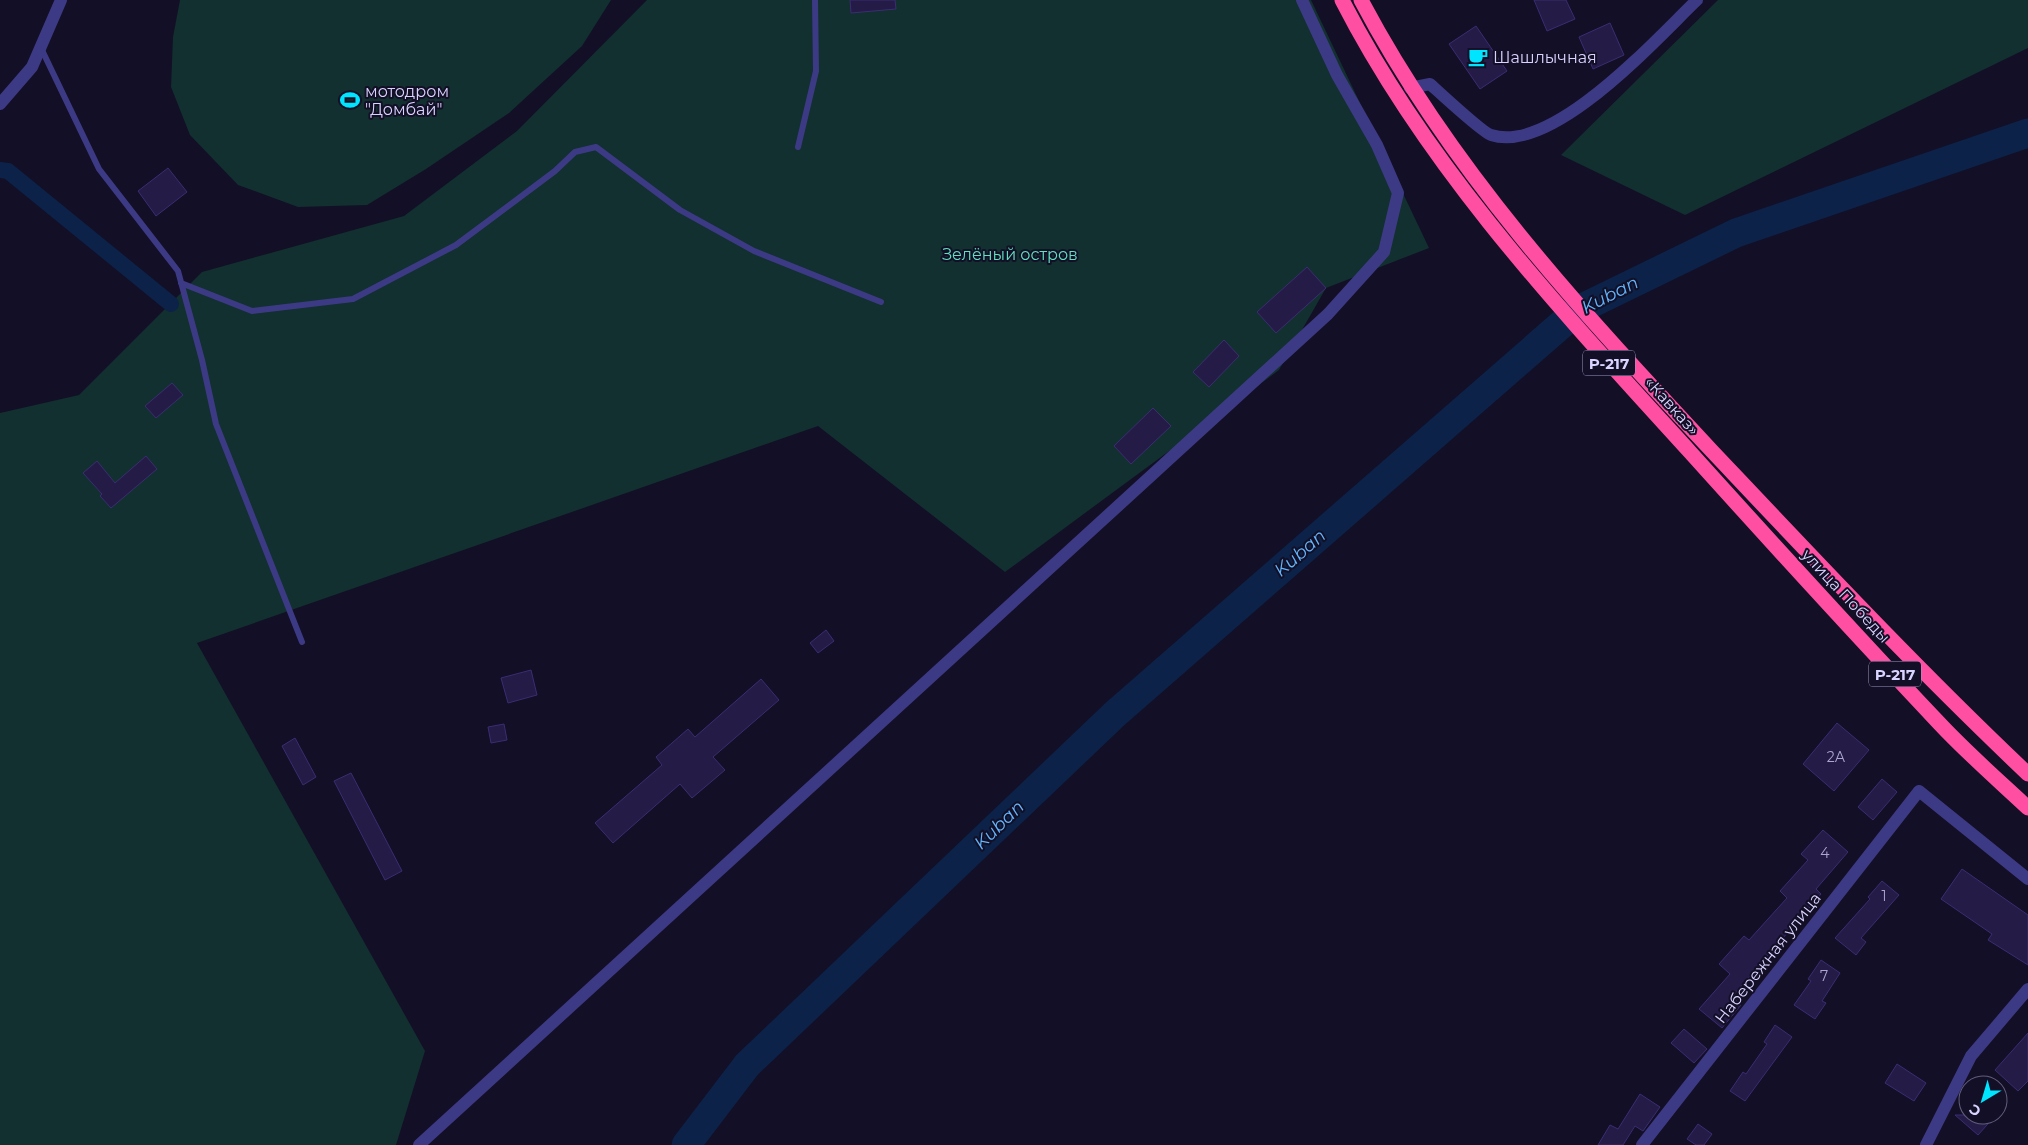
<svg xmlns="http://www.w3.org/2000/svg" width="2028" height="1145" viewBox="0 0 2028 1145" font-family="Montserrat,sans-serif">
<rect width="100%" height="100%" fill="#130f26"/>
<path fill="#12302f" d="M 180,0 L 611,0 L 582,46 L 509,113 L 426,169 L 367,205 L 298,207 L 238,185 L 190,135 L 171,87 L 173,37 Z
M 647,0 L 1311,0 L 1429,248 L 1326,288 L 1279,370 L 1005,572 L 818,426 L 197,643 L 425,1051 L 396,1145 L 0,1145 L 0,413 L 79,395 L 202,272 L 404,216 L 517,131 Z
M 1718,0 L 2028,0 L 2028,48 L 1685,215 L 1561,155 Z"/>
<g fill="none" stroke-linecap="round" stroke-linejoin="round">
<path stroke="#0c2248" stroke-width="16" d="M 0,170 L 8,171 L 171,304"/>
<path stroke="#0c2248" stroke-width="29" d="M 686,1145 L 747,1065 L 1115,714 L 1578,310 L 1736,233 L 2028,133"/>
</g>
<path fill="#241b47" stroke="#3b2d73" d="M 850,0 L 895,0 L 896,9 L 851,13 Z
M 1534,0 L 1566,0 L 1575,19 L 1547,31 Z
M 1610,23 L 1624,55 L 1593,69 L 1579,37 Z
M 1476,26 L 1507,71 L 1480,89 L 1449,44 Z
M 168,168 L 187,192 L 156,216 L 138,191 Z
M 1307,267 L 1326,288 L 1276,333 L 1257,312 Z
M 1224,340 L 1239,356 L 1209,387 L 1193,372 Z
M 172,383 L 183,395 L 156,418 L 145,406 Z
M 1153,408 L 1171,426 L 1131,464 L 1114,446 Z
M 146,456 L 157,469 L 111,508 L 100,496 L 102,494 L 83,473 L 97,461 L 115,483 Z
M 826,630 L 834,641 L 818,653 L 810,643 Z
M 531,670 L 537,695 L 508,703 L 501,678 Z
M 761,679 L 779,700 L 713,757 L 725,770 L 692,798 L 680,784 L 613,843 L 595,823 L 662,765 L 656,757 L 688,729 L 695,737 Z
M 1837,723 L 1869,750 L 1834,791 L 1803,764 Z
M 504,724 L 507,740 L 491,743 L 488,727 Z
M 295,738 L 316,777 L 303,785 L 282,746 Z
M 351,773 L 402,871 L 385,880 L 334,781 Z
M 1882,779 L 1897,792 L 1873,820 L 1858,807 Z
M 1823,830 L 1848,852 L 1816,889 L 1821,894 L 1732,997 L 1741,1005 L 1722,1028 L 1699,1009 L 1730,974 L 1719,964 L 1744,936 L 1749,940 L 1787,898 L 1780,891 L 1808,860 L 1801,854 Z
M 1962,869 L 2028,915 L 2028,965 L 1988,940 L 1992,934 L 1941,899 Z
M 1882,881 L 1899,895 L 1861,938 L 1866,942 L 1856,955 L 1835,938 L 1870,899 L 1868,897 Z
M 1821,960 L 1840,973 L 1822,1001 L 1826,1003 L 1815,1019 L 1794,1005 L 1811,981 L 1808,979 Z
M 1775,1025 L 1792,1037 L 1745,1101 L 1730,1091 L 1743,1072 L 1746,1074 L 1767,1044 L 1764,1042 Z
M 1684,1029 L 1707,1049 L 1694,1063 L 1671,1043 Z
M 2028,1033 L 2028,1081 L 2018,1091 L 1995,1070 Z
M 1897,1064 L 1926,1083 L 1914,1101 L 1885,1083 Z
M 1640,1094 L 1660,1107 L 1643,1131 L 1635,1126 L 1623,1145 L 1598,1145 L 1610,1125 L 1618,1129 Z
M 1955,1115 L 1996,1115 L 1978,1135 Z
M 1698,1124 L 1712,1134 L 1704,1145 L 1696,1145 L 1687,1139 Z"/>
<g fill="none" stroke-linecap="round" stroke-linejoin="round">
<path stroke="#3d3a85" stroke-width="6" d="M 41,48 L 99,169 L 178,271 L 202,360 L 216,424 L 302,642
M 798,147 L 816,71 L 815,0
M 181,283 L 252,311 L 353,299 L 456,245 L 555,171 L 575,152 L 596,147 L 680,210 L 754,251 L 881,302"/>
<path stroke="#3d3a85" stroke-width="12" d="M 1410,88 L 1430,84 C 1440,93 1483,133 1491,135 C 1553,155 1656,39 1697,0
M 0,104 L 32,67 L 61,0
M 419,1145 L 1328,314 L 1384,252 L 1398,193 L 1377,145 L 1337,75 L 1302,0
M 1642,1145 L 1919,791 L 2028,879
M 1926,1145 L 1971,1056 L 2028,989"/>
<path stroke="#ff4fa3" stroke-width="15" d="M 1342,0 C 1429,170 1562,311 1690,452 C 1772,543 1855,634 1939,723 C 1967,753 1998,780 2028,808
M 1361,0 C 1450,169 1581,311 1711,450 C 1815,560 1918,670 2028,774"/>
</g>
<defs>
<symbol id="cafe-bare" viewBox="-9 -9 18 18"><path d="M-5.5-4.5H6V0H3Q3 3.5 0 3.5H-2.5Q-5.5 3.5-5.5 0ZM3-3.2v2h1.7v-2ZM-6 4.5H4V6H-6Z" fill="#00e5ff" stroke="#130f26" stroke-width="2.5" paint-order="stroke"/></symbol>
<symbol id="stadium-bare" viewBox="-9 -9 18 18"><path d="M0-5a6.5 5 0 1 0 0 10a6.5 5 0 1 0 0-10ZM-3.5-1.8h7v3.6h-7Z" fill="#00e5ff" stroke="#130f26" stroke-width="2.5" paint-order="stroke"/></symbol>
</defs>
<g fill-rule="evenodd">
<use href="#cafe-bare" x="1464" y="43" width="28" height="28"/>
<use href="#stadium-bare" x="336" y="86" width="28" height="28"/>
</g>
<g text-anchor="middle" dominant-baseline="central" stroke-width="4" stroke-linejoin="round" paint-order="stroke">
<g font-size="14" fill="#aca6d1">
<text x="1836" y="757">2А</text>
<text x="1825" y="853">4</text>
<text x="1884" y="896">1</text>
<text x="1824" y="976">7</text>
</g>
<g fill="#130f26" stroke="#9e99be" stroke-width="1">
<rect x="1583" y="350.5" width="52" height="25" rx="4"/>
<rect x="1869" y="661.5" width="52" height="25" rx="4"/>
</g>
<g font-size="15" font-weight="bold" fill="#d9d4ff">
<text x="1609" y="363">Р-217</text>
<text x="1895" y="674">Р-217</text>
</g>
<g font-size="16" fill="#d9d4ff" stroke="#130f26" text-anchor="start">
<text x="1493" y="57">Шашлычная</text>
<text x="365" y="91">мотодром<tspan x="365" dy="18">"Домбай"</tspan></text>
</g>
<g font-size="16" fill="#5fe0c0" stroke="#130f26">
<text x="1010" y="254">Зелёный остров</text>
</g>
<g font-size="16" fill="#d9d4ff" stroke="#130f26">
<text transform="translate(1672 406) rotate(48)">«Кавказ»</text>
<text transform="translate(1846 596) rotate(47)">улица Победы</text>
<text transform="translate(1768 958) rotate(-52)">Набережная улица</text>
</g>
<g font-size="18" font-style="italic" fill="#62b6ff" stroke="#130f26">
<text transform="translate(1610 295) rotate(-27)">Kuban</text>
<text transform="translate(1300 553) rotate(-41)">Kuban</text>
<text transform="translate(999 825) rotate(-44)">Kuban</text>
</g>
</g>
<g transform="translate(1983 1100) rotate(218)"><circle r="24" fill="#130f26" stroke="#625e7d"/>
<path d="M0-4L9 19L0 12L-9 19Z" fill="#00e5ff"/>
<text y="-8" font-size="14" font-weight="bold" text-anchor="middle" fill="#d9d4ff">С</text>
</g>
</svg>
